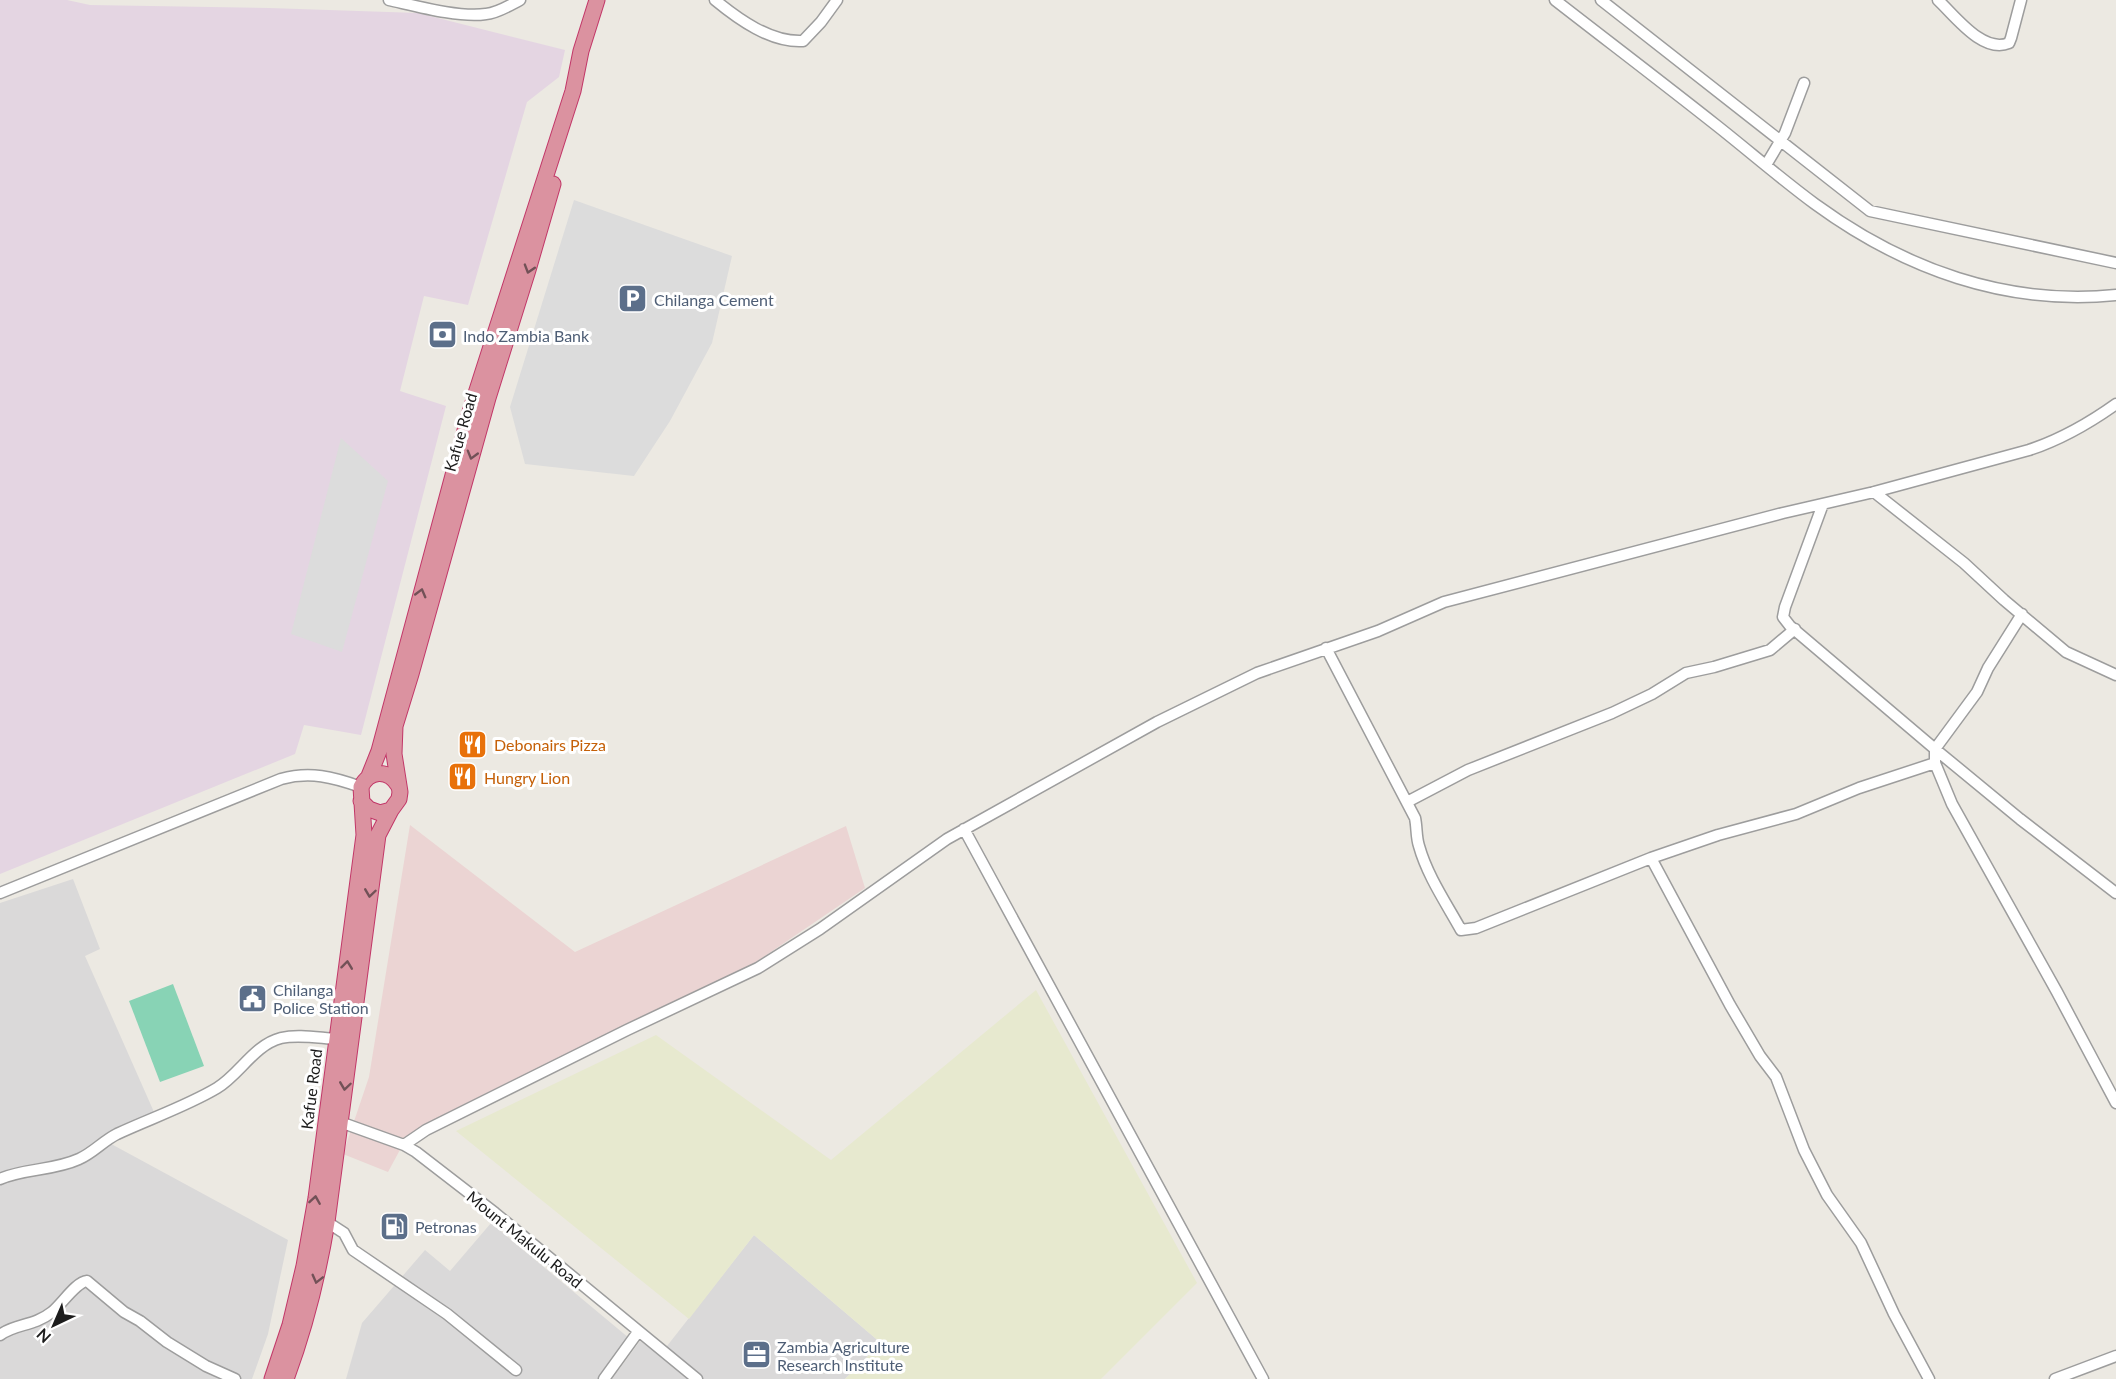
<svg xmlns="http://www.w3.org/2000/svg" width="2116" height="1379" viewBox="0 0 2116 1379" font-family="Lato,sans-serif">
<rect width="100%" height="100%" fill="#ece9e2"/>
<path fill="#dad9d9" d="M 73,879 L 100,949 L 85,956 L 154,1112 L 102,1139 L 288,1240 L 268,1334 L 252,1379 L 0,1379 L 0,903 Z
M 491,1223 L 629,1338 L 599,1379 L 346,1379 L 362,1323 L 425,1250 L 450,1271 Z
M 754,1235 L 881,1343 L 845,1379 L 612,1379 L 640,1341 L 660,1355 Z"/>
<path fill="#ebd4d3" d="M 410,825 L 575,952 L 846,826 L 865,888 L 753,964 L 580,1047 L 408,1135 L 388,1172 L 343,1154 L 369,1077 Z"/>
<path fill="#e4d5e2" d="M 0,0 L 67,0 L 90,5 L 269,8 L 418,13 L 565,50 L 559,77 L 527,102 L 468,305 L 424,296 L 400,391 L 446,406 L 361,735 L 304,725 L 295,754 L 0,874 Z"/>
<path fill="#e7e9cf" d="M 1036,990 L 1197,1283 L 1101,1379 L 845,1379 L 881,1343 L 754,1235 L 689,1319 L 456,1131 L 656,1035 L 831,1160 Z"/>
<path fill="#88d3b5" d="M 173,984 L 204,1066 L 160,1082 L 129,1001 Z"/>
<path fill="#dcdcdc" d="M 574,200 L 732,256 L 712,343 L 670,421 L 634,476 L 525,464 L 510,407 Z
M 341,438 L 388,481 L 342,652 L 291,634 Z"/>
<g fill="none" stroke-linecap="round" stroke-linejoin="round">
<defs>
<path id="minor" d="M 389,0 C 416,6 459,18 486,14 C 498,13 510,5 520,0
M 715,0 C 738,19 771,43 803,41 L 821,22 L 837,0
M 1555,0 C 1609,42 1663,83 1716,125 C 1749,151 1781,179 1815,204 C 1904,269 2006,306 2116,295
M 1601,0 L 1870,211 L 2116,263
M 1938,0 C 1955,16 1983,54 2009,43 L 2011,38 L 2021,0
M 1766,165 L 1785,133 L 1804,83
M 1874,492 L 1964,563 L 2004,600 L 2066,652 L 2116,675
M 2022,614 L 1988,668 L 1977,692 L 1935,749 L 2020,819 L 2116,893
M 1326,648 L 1415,818 C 1417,827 1416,837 1419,846 C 1427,875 1446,903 1461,930 L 1476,928 L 1651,858 L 1718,835 L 1796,814 L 1859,788 L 1935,763 L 1935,749 L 1790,626 L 1783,617 L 1785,607 L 1823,504
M 1935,763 L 1952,804 L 2057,992 L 2116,1103
M 1407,802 L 1468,770 L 1612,713 L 1652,694 L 1686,673 L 1714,667 L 1770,650 L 1795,629
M 964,829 L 1263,1379
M 1651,858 L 1730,1005 L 1760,1056 L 1776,1077 L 1804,1150 L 1827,1195 L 1861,1243 L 1894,1314 L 1929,1379
M 0,893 L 281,779 C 310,771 333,777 361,787
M 340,1122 L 404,1145 L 416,1152 L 495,1213 L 697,1379
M 404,1145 L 426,1130 L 627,1030 L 758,968 L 820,929 L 947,839 L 1157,722 L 1257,673 L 1378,631 L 1444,602 L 1783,513 L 1874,492 L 2029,450 C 2062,439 2088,424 2116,404
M 0,1179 C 25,1168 53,1171 79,1159 C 93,1153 103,1141 117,1134 C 149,1119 187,1106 217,1088 C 240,1074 254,1045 281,1038 C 298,1034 319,1038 336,1039
M 327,1222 L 344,1233 L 353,1250 L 447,1314 L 516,1370
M 0,1335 C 16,1323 33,1327 52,1312 C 62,1304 76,1282 87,1281 L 124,1312 L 140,1321 L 167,1342 L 206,1366 L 235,1379
M 604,1379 L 638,1332
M 2055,1379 L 2116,1356"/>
<path id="highway" d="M 369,776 L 379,751 L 470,412 L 573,91 L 581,51 L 597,0
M 361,801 L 369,809 L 380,813 L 391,810 L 399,799 L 400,792 L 394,754 L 395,726 L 411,674 L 488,398 L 528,270 L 553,184
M 272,1379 L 290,1325 L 304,1266 L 316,1198 L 364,835 L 361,787 C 369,770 388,769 398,785
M 286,1379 C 305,1328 318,1276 327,1222 L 378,835 L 391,810"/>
</defs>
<use href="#minor" stroke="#9d9d9d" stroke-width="13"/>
<use href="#highway" stroke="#c23768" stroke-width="17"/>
<use href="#minor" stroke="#fff" stroke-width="10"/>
<use href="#highway" stroke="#db92a0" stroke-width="15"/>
</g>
<defs><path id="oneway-chevron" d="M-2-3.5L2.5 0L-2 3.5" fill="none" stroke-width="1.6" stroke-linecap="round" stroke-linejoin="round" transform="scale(1.5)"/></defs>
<g stroke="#725157">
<use href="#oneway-chevron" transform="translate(529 269) rotate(107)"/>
<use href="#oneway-chevron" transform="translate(472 455) rotate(106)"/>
<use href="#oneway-chevron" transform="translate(421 593) rotate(-75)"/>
<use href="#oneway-chevron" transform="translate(370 893) rotate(98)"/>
<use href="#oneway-chevron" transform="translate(347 965) rotate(-83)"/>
<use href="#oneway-chevron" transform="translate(345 1086) rotate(98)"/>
<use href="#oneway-chevron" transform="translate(315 1200) rotate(-81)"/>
<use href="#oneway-chevron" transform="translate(317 1279) rotate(104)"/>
</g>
<defs>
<symbol id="parking-square" viewBox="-11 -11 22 22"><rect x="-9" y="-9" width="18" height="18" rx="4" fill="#5c6f8a" stroke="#fff"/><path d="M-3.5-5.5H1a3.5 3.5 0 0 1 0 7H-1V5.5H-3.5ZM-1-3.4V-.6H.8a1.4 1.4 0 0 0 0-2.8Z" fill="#fff"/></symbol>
<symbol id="bank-square" viewBox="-11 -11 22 22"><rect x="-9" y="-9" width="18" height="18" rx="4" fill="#5c6f8a" stroke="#fff"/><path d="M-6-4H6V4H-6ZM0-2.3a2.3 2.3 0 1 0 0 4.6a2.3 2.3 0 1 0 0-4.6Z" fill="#fff"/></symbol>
<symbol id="restaurant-square" viewBox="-11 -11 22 22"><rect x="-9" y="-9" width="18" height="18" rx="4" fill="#e8710a" stroke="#fff"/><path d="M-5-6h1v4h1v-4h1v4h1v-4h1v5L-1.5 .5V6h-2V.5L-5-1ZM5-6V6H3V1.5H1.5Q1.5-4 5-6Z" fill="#fff"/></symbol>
<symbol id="civic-square" viewBox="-11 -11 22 22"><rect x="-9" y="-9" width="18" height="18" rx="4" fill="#5c6f8a" stroke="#fff"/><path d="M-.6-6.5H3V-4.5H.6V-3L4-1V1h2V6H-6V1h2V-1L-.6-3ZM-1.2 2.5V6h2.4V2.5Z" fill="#fff"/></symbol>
<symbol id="fuel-square" viewBox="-11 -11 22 22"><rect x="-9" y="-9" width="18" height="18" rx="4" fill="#5c6f8a" stroke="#fff"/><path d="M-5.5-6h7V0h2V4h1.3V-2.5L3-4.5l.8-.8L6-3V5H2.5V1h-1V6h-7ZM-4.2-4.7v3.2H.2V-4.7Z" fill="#fff"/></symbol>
<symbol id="office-square" viewBox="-11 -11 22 22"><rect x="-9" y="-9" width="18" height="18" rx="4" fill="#5c6f8a" stroke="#fff"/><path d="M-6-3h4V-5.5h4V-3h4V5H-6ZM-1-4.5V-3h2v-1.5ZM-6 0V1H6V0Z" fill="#fff"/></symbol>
</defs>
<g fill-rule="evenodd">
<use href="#parking-square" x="616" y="282" width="33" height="33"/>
<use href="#bank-square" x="426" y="318" width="33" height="33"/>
<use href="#restaurant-square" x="456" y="728" width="33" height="33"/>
<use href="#restaurant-square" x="446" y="760" width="33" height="33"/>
<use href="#civic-square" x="236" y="982" width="33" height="33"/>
<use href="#fuel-square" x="378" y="1210" width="33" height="33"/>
<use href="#office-square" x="740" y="1338" width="33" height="33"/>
</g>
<g text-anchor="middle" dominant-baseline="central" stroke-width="6" stroke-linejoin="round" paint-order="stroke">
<g font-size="16" fill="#4e5e75" stroke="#fff" text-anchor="start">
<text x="654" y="299">Chilanga Cement</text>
<text x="463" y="335">Indo Zambia Bank</text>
<text x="273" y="989">Chilanga<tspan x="273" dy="18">Police Station</tspan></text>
<text x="415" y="1226">Petronas</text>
<text x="777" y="1346">Zambia Agriculture<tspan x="777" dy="18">Research Institute</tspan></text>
</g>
<g font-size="16" fill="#1c1c1c" stroke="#fff">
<text transform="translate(460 432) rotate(-74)">Kafue Road</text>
<text transform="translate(311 1089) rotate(-83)">Kafue Road</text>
<text transform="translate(525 1239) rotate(39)">Mount Makulu Road</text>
</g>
<g font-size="16" fill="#c56008" stroke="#fff" text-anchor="start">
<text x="494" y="744">Debonairs Pizza</text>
<text x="484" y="777">Hungry Lion</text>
</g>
</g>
<g transform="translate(54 1325) rotate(224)" stroke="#ffffff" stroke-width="4.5" paint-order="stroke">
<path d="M0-4.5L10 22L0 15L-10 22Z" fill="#1c1c1c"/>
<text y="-9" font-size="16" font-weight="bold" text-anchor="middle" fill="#1c1c1c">N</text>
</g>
</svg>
